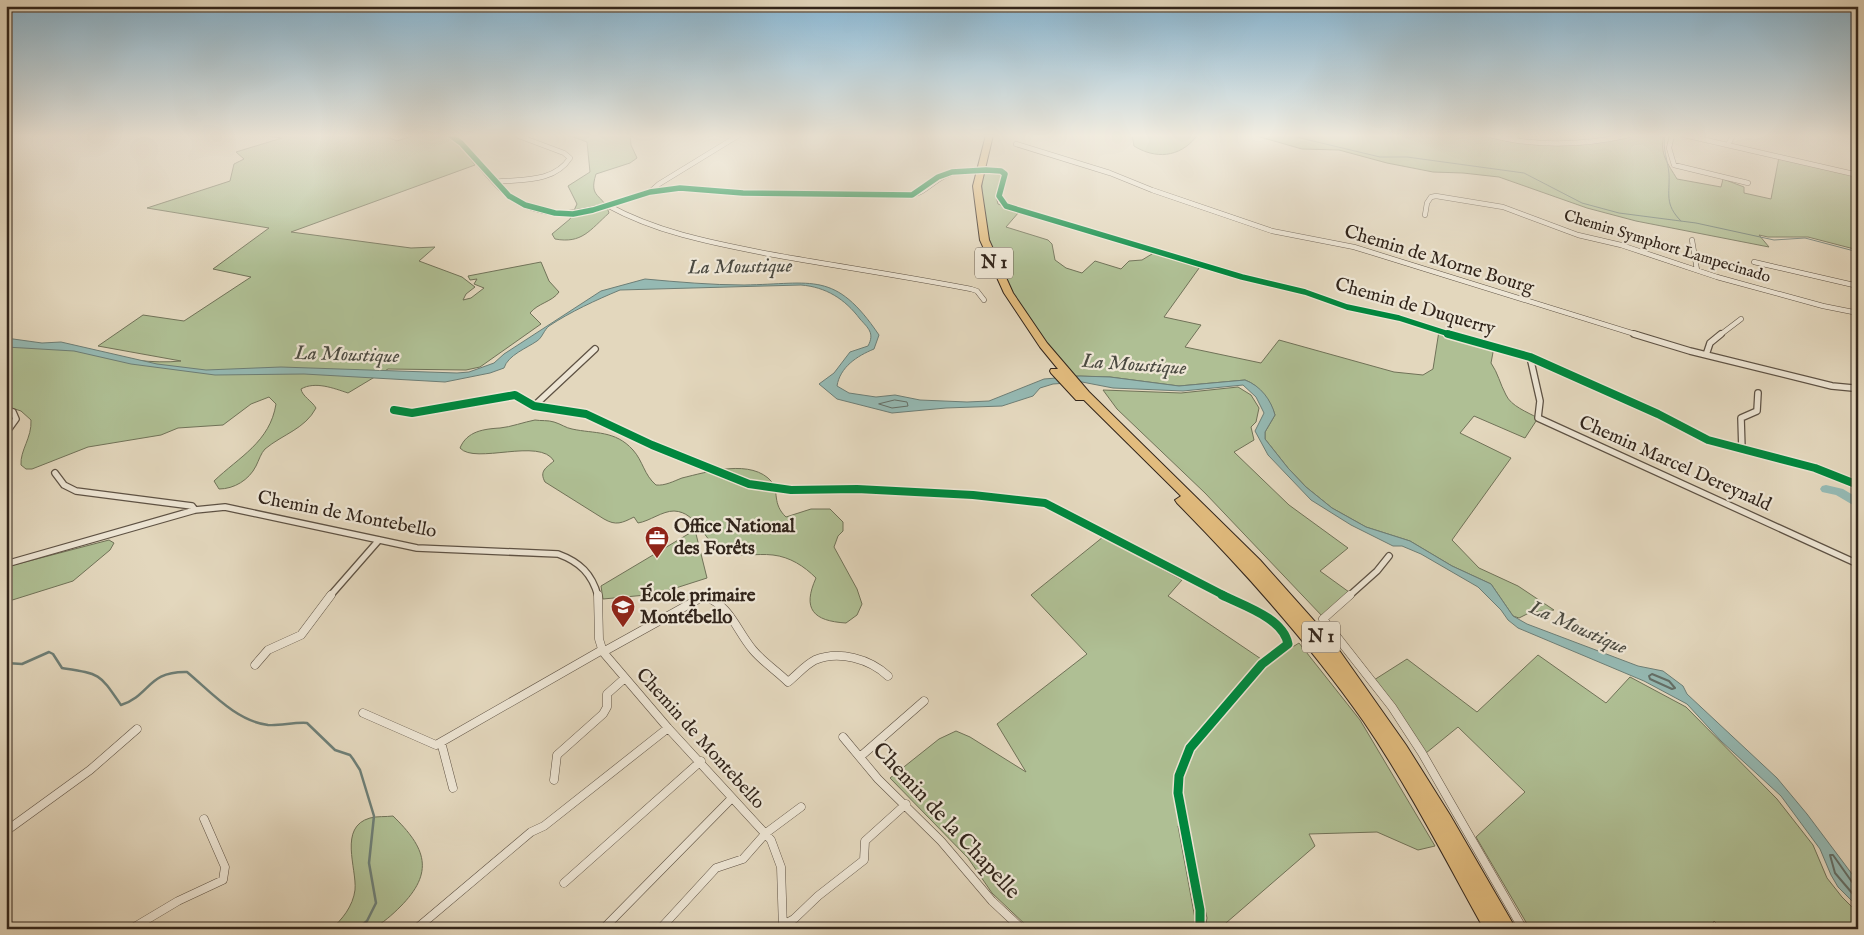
<svg xmlns="http://www.w3.org/2000/svg" width="1864" height="935" viewBox="0 0 1864 935" font-family="'IM FELL English',serif">
<rect width="100%" height="100%" fill="#e3d7bd"/>
<filter id="stains"><feTurbulence type="fractalNoise" baseFrequency=".004" numOctaves="4"/><feColorMatrix values="0 0 0 0 .2 0 0 0 0 .09 0 0 0 0 .02 0 0 0 .5 -.17"/></filter>
<radialGradient id="worn" r=".72"><stop offset=".6" stop-color="#630" stop-opacity="0"/><stop offset="1" stop-color="#630" stop-opacity=".3"/></radialGradient>
<path fill="#afbf94" stroke="#707258" d="M 258,135 L 383,135 L 397,141 C 437,127 450,131 475,165 L 291,232 L 411,248 L 435,247 L 419,261 L 462,277 L 475,287 L 466,294 L 463,300 L 471,298 L 484,288 L 474,284 L 477,279 L 470,280 L 468,276 L 541,262 L 549,281 L 559,292 C 552,302 538,303 530,313 L 541,324 L 480,367 L 466,370 L 388,369 L 348,393 C 333,388 315,381 301,389 C 302,396 312,401 316,408 C 305,429 283,434 265,449 C 261,453 259,460 256,466 C 249,480 234,489 219,489 L 214,481 C 239,457 270,442 276,404 L 269,397 L 251,404 L 223,425 L 178,428 L 161,435 L 88,447 L 32,469 L 26,469 L 21,465 C 20,450 32,438 31,420 L 21,411 L 6,406 L 6,342 C 63,340 123,367 181,361 L 98,346 L 143,315 L 184,321 L 251,277 L 213,269 L 269,228 L 147,208 L 230,181 L 234,164 L 244,159 L 236,152 L 282,138 Z
M 568,135 L 630,135 L 631,145 L 637,158 L 630,163 L 596,174 C 588,199 603,193 609,213 C 590,230 582,244 555,239 L 552,234 L 570,219 L 577,204 L 568,186 L 590,172 L 587,142 Z
M 1132,135 L 1193,135 L 1196,137 C 1179,158 1155,159 1134,146 Z
M 1253,135 L 1489,135 L 1540,143 L 1609,139 L 1629,135 L 1664,135 C 1659,153 1668,164 1677,179 L 1721,187 L 1723,179 L 1744,187 L 1744,193 L 1771,199 L 1779,157 L 1858,177 L 1858,250 L 1808,237 L 1768,237 L 1759,235 L 1769,247 L 1636,221 L 1587,208 L 1499,177 L 1463,173 L 1433,172 L 1387,163 L 1339,150 L 1302,149 Z
M 983,172 L 1002,174 L 996,196 L 998,204 L 1019,212 L 1006,227 L 1048,240 L 1052,244 L 1055,260 L 1066,268 L 1082,273 L 1095,261 L 1121,269 L 1129,261 L 1142,260 L 1157,251 L 1202,264 L 1164,317 L 1201,325 L 1185,347 L 1261,363 L 1279,340 L 1394,372 L 1423,375 L 1433,369 L 1439,331 L 1494,347 L 1491,363 C 1498,373 1500,384 1506,395 C 1511,406 1527,412 1538,418 L 1525,438 L 1474,416 L 1460,433 L 1511,458 L 1452,540 L 1479,568 L 1518,586 L 1554,610 L 1531,612 L 1519,618 L 1513,616 L 1491,584 L 1452,566 L 1410,541 L 1366,527 L 1332,508 L 1306,487 L 1288,468 L 1265,439 L 1265,432 L 1275,415 C 1271,401 1259,385 1245,380 L 1179,386 L 1110,377 L 1073,376 C 1027,320 973,249 983,172 Z
M 1238,387 L 1251,395 L 1259,408 L 1256,422 L 1251,427 L 1254,440 L 1234,452 L 1289,505 L 1348,548 L 1320,571 L 1349,592 L 1323,617 L 1205,493 L 1117,409 L 1103,390 L 1181,393 Z
M 535,420 C 541,421 548,420 554,422 C 561,424 566,428 572,429 C 595,434 615,430 633,450 C 643,461 644,475 656,485 C 665,486 674,481 682,478 C 707,472 752,458 772,482 C 779,491 772,504 786,517 L 811,509 L 830,509 L 843,522 L 843,531 L 838,536 L 834,547 L 857,589 L 862,604 L 857,615 L 846,623 C 813,621 802,609 816,578 C 804,566 790,557 773,555 C 756,553 739,558 723,551 C 703,542 698,512 674,511 C 662,511 650,521 638,523 L 634,517 C 622,523 616,526 604,519 L 545,482 C 539,471 546,468 554,461 C 540,437 475,465 460,448 C 467,431 484,429 500,428 C 511,427 524,422 535,420 Z
M 695,530 L 707,578 L 657,594 L 603,599 L 601,586 Z
M 1103,537 L 1182,580 L 1168,596 L 1267,663 L 1299,643 L 1360,720 L 1435,846 L 1418,850 L 1377,832 L 1309,834 L 1315,846 L 1219,929 L 1205,929 L 1207,918 L 1187,829 L 1178,826 L 1196,924 L 1195,929 L 1030,929 L 992,893 L 968,858 L 890,778 L 939,739 L 956,731 L 970,737 L 1026,772 L 997,724 L 1087,654 L 1031,595 Z
M 109,540 L 114,543 L 110,550 L 73,581 L 6,602 L 6,567 Z
M 1538,655 L 1606,703 L 1630,677 L 1686,707 L 1777,799 L 1813,845 L 1827,878 L 1842,897 L 1858,913 L 1858,929 L 1722,929 L 1714,921 L 1710,929 L 1530,929 L 1476,837 L 1525,792 L 1458,727 L 1426,753 L 1374,680 L 1407,659 L 1477,712 Z
M 393,816 C 426,848 435,872 400,907 C 393,914 382,924 373,928 C 365,932 340,929 331,929 C 342,920 353,906 355,890 C 357,868 338,827 370,818 C 377,816 386,817 393,816 Z"/>
<path fill="#95b9b3" stroke="#6d7e76" d="M 645,279 C 678,282 712,285 744,285 C 813,284 835,270 879,335 L 874,349 C 857,356 840,367 837,386 L 849,393 L 876,397 L 895,395 L 920,400 L 967,402 L 989,401 L 1044,379 L 1080,376 L 1110,377 L 1179,386 L 1245,380 C 1261,386 1271,400 1275,415 L 1265,432 L 1265,439 L 1288,468 L 1306,487 L 1332,508 L 1366,527 L 1410,541 L 1452,566 L 1491,584 L 1513,616 L 1527,624 L 1638,666 L 1663,671 L 1683,686 L 1687,694 L 1777,778 L 1807,814 L 1858,882 L 1858,907 L 1838,887 L 1831,875 L 1820,849 L 1781,796 L 1721,741 L 1687,704 L 1644,681 L 1518,628 L 1508,620 L 1501,610 L 1478,587 L 1421,554 L 1402,546 L 1393,546 L 1351,525 L 1311,500 L 1268,455 L 1255,431 L 1264,413 L 1256,397 L 1243,385 L 1183,391 L 1113,388 L 1082,382 L 1053,384 L 1040,388 L 1033,396 L 1002,406 L 946,408 L 892,413 L 837,399 L 819,384 L 834,373 L 850,352 L 868,346 C 875,333 868,328 860,319 C 845,299 826,287 801,285 L 620,290 C 596,300 570,312 549,326 C 544,330 542,338 537,341 C 527,348 508,355 504,368 L 490,373 L 445,382 L 304,374 L 215,375 L 131,364 L 74,351 L 6,347 L 6,338 L 42,343 L 61,342 L 157,364 L 206,370 L 281,367 L 457,373 L 469,372 L 494,363 L 504,354 L 601,291 Z"/>
<g fill="none" stroke-linecap="round" stroke-linejoin="round">
<path stroke="#646f67" stroke-width="1" d="M 895,400 L 907,402 L 908,406 L 892,408 L 879,404 Z"/>
<path stroke="#646f67" stroke-width="2" d="M 1652,674 L 1669,681 L 1675,688 L 1672,689 L 1650,679 L 1649,676 Z
M 1858,884 L 1852,882 L 1833,855 L 1830,855 L 1835,873 L 1858,900"/>
<path stroke="#6d7e76" stroke-width="1" d="M 1288,135 L 1380,157 L 1407,157 L 1524,173 L 1582,203 L 1619,213 L 1696,223 L 1774,240 L 1805,238 L 1858,252
M 1665,135 C 1662,149 1668,160 1669,174 C 1670,194 1664,204 1681,221"/>
<path stroke="#6d7e76" stroke-width="2.5" d="M 6,663 L 22,664 L 49,652 L 53,654 L 62,668 C 101,674 99,673 121,705 C 151,695 147,671 187,672 C 211,692 236,721 268,725 C 280,726 294,722 307,723 L 335,750 L 350,755 L 353,759 L 360,770 L 374,816 L 369,863 L 376,903 L 367,921 L 357,929"/>
<path fill="#95b9b3" fill-rule="evenodd" d="M 1826,485 L 1843,489 L 1858,498 L 1858,508 L 1836,495 L 1822,492 L 1820,489 L 1822,486 Z"/>
<defs>
<path id="street-far2" d="M 450,135 C 477,155 493,191 524,205 C 580,229 624,191 679,188 C 700,187 722,192 744,193 C 779,194 815,194 850,194 C 870,194 891,197 911,195 C 928,193 936,174 961,171
M 1489,135 L 1513,140
M 1516,135 L 1513,140 C 1552,146 1591,144 1629,135
M 1672,135 L 1669,148 L 1674,165 L 1748,183
M 1684,135 L 1858,175
M 1016,144 L 1110,173 L 1152,190 L 1272,231 L 1354,247 L 1638,335
M 1728,145 L 1733,135
M 986,171 L 998,170 L 1005,174 L 999,196 L 1006,206 L 1242,277 L 1305,292 L 1347,307 L 1399,318 L 1452,335
M 495,182 C 521,179 554,183 570,158 L 564,153 L 516,135
M 650,192 L 659,184 L 739,135
M 607,205 C 658,233 713,243 769,254 C 836,266 904,276 971,289 L 977,291 L 984,300
M 1425,215 L 1427,203 L 1431,197 L 1436,196 L 1503,207 L 1578,235 L 1621,245 L 1717,277 L 1823,306 L 1858,313
M 1692,240 L 1697,270
M 1754,262 L 1858,286
M 1720,335 L 1741,319"/>
<path id="street-far1" d="M 1448,334 L 1530,357 L 1658,414 L 1708,440 L 1815,468 L 1858,485
M 1634,334 L 1690,351 L 1832,386 L 1853,388 L 1858,384
M 1706,355 L 1710,343 L 1721,334
M 1530,357 L 1540,401 L 1538,418 L 1858,564
M 534,406 L 595,349
M 6,410 L 13,412 L 16,419 L 6,433
M 394,410 L 412,413 L 515,395 L 534,406 L 586,414 L 652,445 L 749,484 L 791,490 L 857,489 L 973,495 L 1045,503 L 1225,596
M 1742,450 L 1741,418 L 1757,411 L 1758,393
M 55,473 L 64,485 L 76,491 L 192,506 L 195,510
M 6,564 L 195,510 L 225,507 L 417,548 L 558,554 C 580,562 592,574 598,596
M 330,596 L 379,540
M 1349,596 L 1377,571 L 1389,556"/>
<path id="street" d="M 598,595 L 599,639 L 603,652 L 668,728 L 771,840 L 781,867 L 783,929
M 1350,595 L 1323,619 L 1392,707 L 1422,753 L 1523,929
M 603,652 L 704,596 C 731,606 736,630 753,650 C 763,662 777,671 788,682 C 797,675 805,665 815,660 C 839,650 870,659 888,676
M 255,665 L 268,650 L 301,635 L 331,595
M 363,713 L 436,745 L 602,650
M 843,737 L 878,779 L 941,841 L 992,901 L 1022,929
M 441,742 L 453,788
M 861,756 L 924,701
M 554,780 L 557,755 L 603,714 L 607,707 L 607,694 L 625,678
M 6,831 L 90,770 L 137,729
M 564,883 L 701,761
M 783,925 L 794,919 L 818,896 L 864,860 L 865,841 L 906,804
M 131,929 L 178,901 L 223,880 L 225,867 L 204,819
M 416,929 L 531,832 L 544,826 L 668,728
M 603,929 L 732,798
M 660,929 L 716,868 L 743,859 L 766,833 L 801,807
M 1200,929 L 1200,910 L 1178,793 L 1179,776 L 1190,748 L 1262,664 L 1288,644 C 1283,618 1244,606 1222,595"/>
<path id="highway" d="M 986,135 L 993,135 L 981,186 L 989,240 L 1013,293 L 1047,343 L 1089,392 L 1260,560 L 1334,643 L 1406,745 L 1450,815 L 1516,929 L 1484,929 C 1445,859 1409,788 1364,722 C 1309,643 1244,571 1177,503 L 1175,500 L 1181,496 L 1084,400 L 1076,400 L 1051,373 L 1050,371 L 1051,369 L 1058,369 L 1040,347 L 1004,293 L 980,240 L 973,186 Z"/>
</defs>
<use href="#street-far2" stroke="#5e5244" stroke-width="5.5"/>
<use href="#street-far1" stroke="#5e5244" stroke-width="8"/>
<use href="#street" stroke="#5e5244" stroke-width="9"/>
<use href="#highway" stroke="#32251b" stroke-width="2"/>
<use href="#street-far2" stroke="#ede5d4" stroke-width="4.5"/>
<use href="#street-far1" stroke="#ede5d4" stroke-width="5.5"/>
<use href="#street" stroke="#ede5d4" stroke-width="8"/>
<use href="#highway" fill="#e2bc7e" fill-rule="evenodd"/>
<defs>
<path id="street-bridge" d="M 961,171 L 986,171"/>
</defs>
<use href="#street-bridge" stroke="#5e5244" stroke-width="5.5" stroke-linecap="butt"/>
<use href="#street-bridge" stroke="#ede5d4" stroke-width="4.5"/>
<defs>
<path id="cycleway-far2" d="M 450,135 L 461,143 L 509,196 L 525,205 L 555,213 L 573,214 L 593,210 L 650,192 L 680,188 L 743,193 L 912,195 L 938,177 L 952,172 L 986,170 L 1001,171 L 1005,174 L 999,196 L 1006,206 L 1242,277 L 1305,292 L 1347,307 L 1399,318 L 1452,335"/>
<path id="cycleway-far1" d="M 1448,334 L 1530,357 L 1658,414 L 1708,440 L 1815,468 L 1858,485
M 394,410 L 412,413 L 515,395 L 534,406 L 586,414 L 652,445 L 749,484 L 791,490 L 857,489 L 973,495 L 1045,503 L 1225,596"/>
<path id="cycleway" d="M 1200,929 L 1200,910 L 1178,793 L 1179,776 L 1190,748 L 1262,664 L 1288,644 C 1283,618 1244,606 1222,595"/>
</defs>
<use href="#cycleway-far2" stroke="#ede5d4" stroke-width="8"/>
<use href="#cycleway-far1" stroke="#ede5d4" stroke-width="11"/>
<use href="#cycleway" stroke="#ede5d4" stroke-width="12"/>
<use href="#cycleway-far2" stroke="#00873e" stroke-width="5.5"/>
<use href="#cycleway-far1" stroke="#00873e" stroke-width="8"/>
<use href="#cycleway" stroke="#00873e" stroke-width="9"/>
</g>
<linearGradient id="sky" x2="0" y2="1"><stop stop-color="#87b6d3"/><stop offset="0.51" stop-color="#f2ede1"/><stop offset="1" stop-color="#f2ede1" stop-opacity="0"/></linearGradient>
<rect width="1864" height="266" fill="url(#sky)"/>
<defs>
<symbol id="office-pin" viewBox="-11 -11 22 30"><path d="M0 17L-7.5 6A9.5 9.5 0 1 1 7.5 6Z" fill="#8f2418" stroke="#ede5d4"/><path d="M-6-3h4V-5.5h4V-3h4V5H-6ZM-1-4.5V-3h2v-1.5ZM-6 0V1H6V0Z" fill="#fff"/></symbol>
<symbol id="school-pin" viewBox="-11 -11 22 30"><path d="M0 17L-7.5 6A9.5 9.5 0 1 1 7.5 6Z" fill="#8f2418" stroke="#ede5d4"/><path d="M0-5L7-2L0 1L-7-2ZM-4 1L0 2.5L4 1V4Q0 6-4 4Z" fill="#fff"/></symbol>
</defs>
<g fill-rule="evenodd">
<use href="#office-pin" x="643" y="524" width="28" height="38"/>
<use href="#school-pin" x="609" y="593" width="28" height="38"/>
</g>
<g text-anchor="middle" dominant-baseline="central" stroke-width="4.5" stroke-linejoin="round" paint-order="stroke">
<g font-size="16" fill="#32251b" stroke="#ede5d4">
<text transform="translate(1667 247) rotate(17)">Chemin Symphort Lampecinado</text>
</g>
<g fill="#ede5d4" stroke="#6a5f52" stroke-width="1">
<rect x="975" y="247.5" width="38" height="31" rx="4"/>
<rect x="1302" y="621.5" width="38" height="31" rx="4"/>
</g>
<g font-size="18" font-weight="bold" fill="#32251b">
<text x="994" y="263">N 1</text>
<text x="1321" y="637">N 1</text>
</g>
<g font-size="19" fill="#32251b" stroke="#ede5d4">
<text transform="translate(1439 260) rotate(17)">Chemin de Morne Bourg</text>
<text transform="translate(1415 307) rotate(16)">Chemin de Duquerry</text>
<text transform="translate(1675 464) rotate(24)">Chemin Marcel Dereynald</text>
<text transform="translate(347 515) rotate(11)">Chemin de Montebello</text>
<text transform="translate(700 739) rotate(48)">Chemin de Montebello</text>
</g>
<g font-size="19" font-weight="bold" fill="#32251b" stroke="#ede5d4" text-anchor="start">
<text x="674" y="527">Office National<tspan x="674" dy="22">des Forêts</tspan></text>
<text x="640" y="596">École primaire<tspan x="640" dy="22">Montébello</tspan></text>
</g>
<g font-size="20" font-style="italic" fill="#4b4a41" stroke="#ede5d4">
<text transform="translate(740 267) rotate(-1)">La Moustique</text>
<text transform="translate(347 355) rotate(2)">La Moustique</text>
<text transform="translate(1134 365) rotate(4)">La Moustique</text>
<text transform="translate(1578 628) rotate(24)">La Moustique</text>
</g>
<g font-size="22" fill="#32251b" stroke="#ede5d4">
<text transform="translate(946 821) rotate(47)">Chemin de la Chapelle</text>
</g>
</g>
<rect width="1864" height="935" fill="none" stroke="#e3d7bd" stroke-width="25"/>
<rect x="8" y="8" width="1849" height="920" fill="none" stroke="#32251b" stroke-width="2.5"/>
<rect x="12" y="12" width="1839" height="910" fill="none" stroke="#32251b"/>
<rect width="100%" height="100%" filter="url(#stains)"/>
<rect width="100%" height="100%" fill="url(#worn)"/>
</svg>
